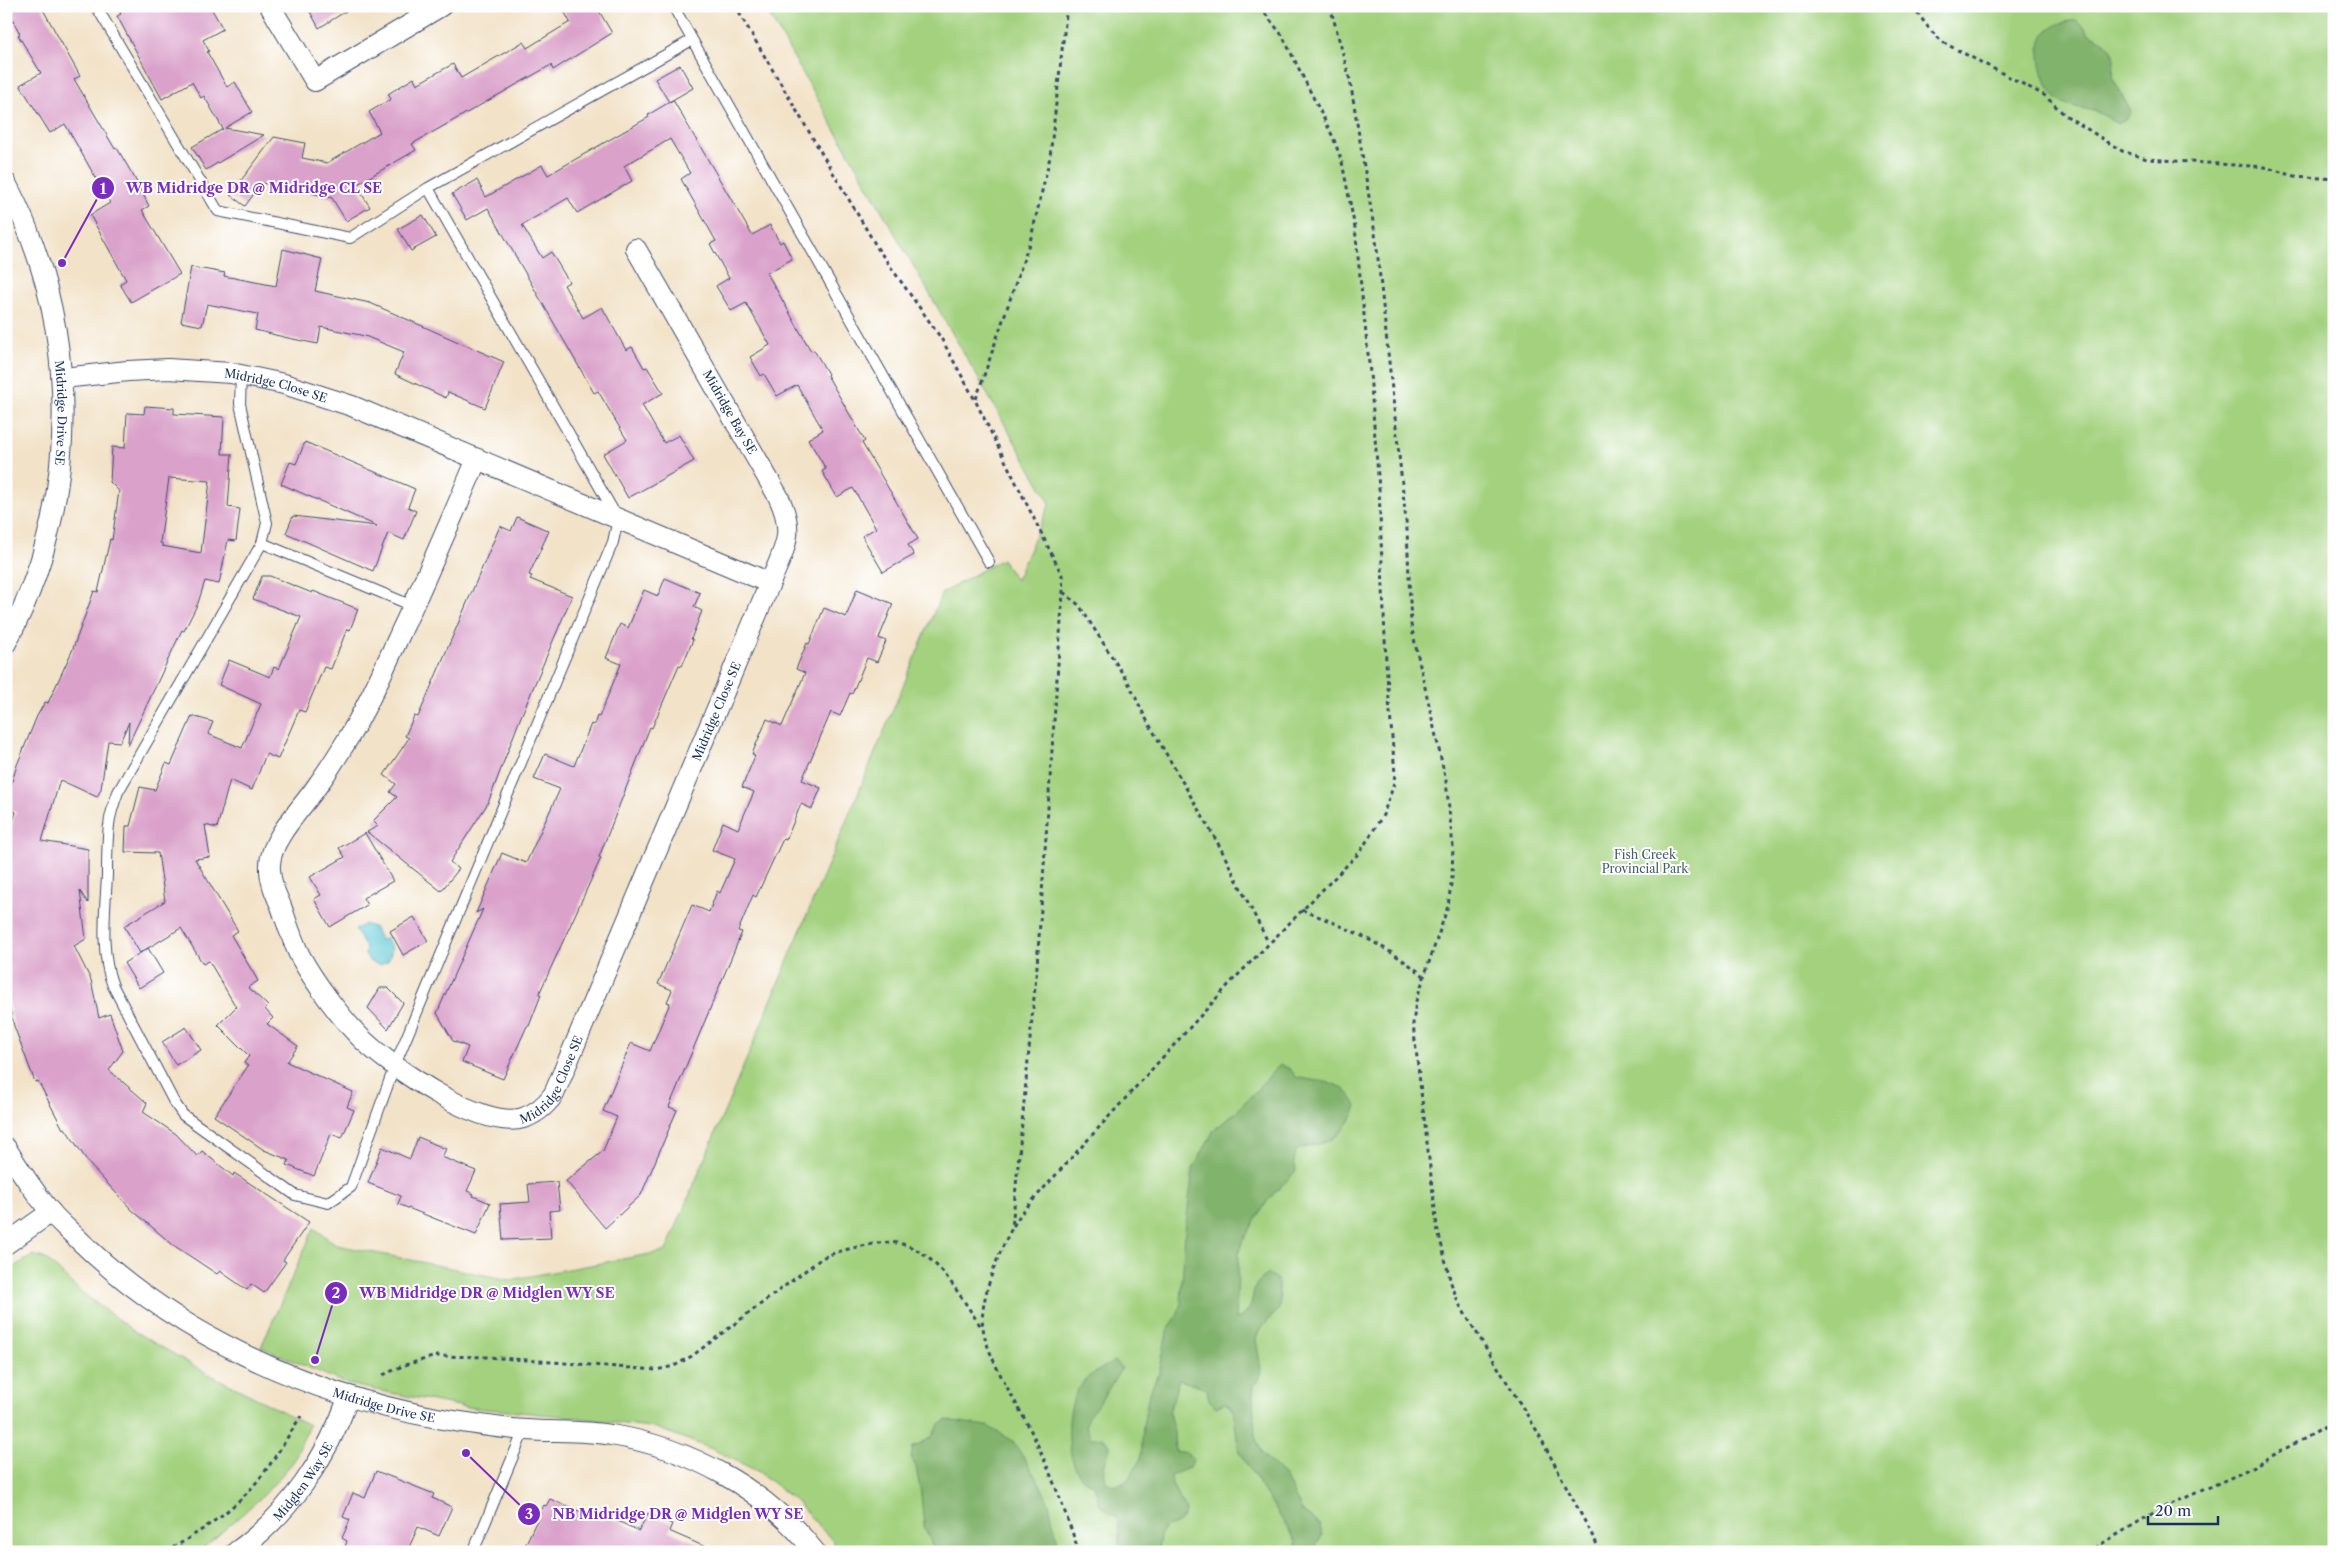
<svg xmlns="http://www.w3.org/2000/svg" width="2340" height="1558" viewBox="0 0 2340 1558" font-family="'Libre Caslon Text',serif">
<rect width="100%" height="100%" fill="#fff"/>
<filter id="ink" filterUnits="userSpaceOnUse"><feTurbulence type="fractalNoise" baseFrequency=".02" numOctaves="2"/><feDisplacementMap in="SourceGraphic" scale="10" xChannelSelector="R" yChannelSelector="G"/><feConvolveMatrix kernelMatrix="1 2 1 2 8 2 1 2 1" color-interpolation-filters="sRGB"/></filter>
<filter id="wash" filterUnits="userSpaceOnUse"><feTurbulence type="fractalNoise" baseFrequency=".0096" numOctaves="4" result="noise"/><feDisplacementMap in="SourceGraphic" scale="20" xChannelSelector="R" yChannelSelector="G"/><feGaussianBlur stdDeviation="1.12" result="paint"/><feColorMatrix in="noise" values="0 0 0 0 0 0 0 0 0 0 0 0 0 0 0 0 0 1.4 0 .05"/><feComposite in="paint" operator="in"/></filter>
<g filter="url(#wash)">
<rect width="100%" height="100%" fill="#f2e2c7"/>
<path fill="#a3d17e" stroke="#5f806e" d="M 764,6 L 2334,6 L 2334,1552 L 840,1552 L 831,1539 L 797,1502 L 759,1472 L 712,1449 L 656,1428 L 573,1417 L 465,1407 L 396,1394 L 347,1384 L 261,1347 L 314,1228 L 337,1245 L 509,1280 L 666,1251 L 942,593 L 1002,559 L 1016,580 L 1050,503 Z
M 34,1255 L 46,1259 L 81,1292 L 132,1330 L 203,1371 L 309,1425 L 294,1461 L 264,1495 L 199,1552 L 6,1552 L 6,1271 Z"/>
<path fill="#82b36d" stroke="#4e7166" d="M 2076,20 L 2084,26 L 2089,34 L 2106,43 L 2112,50 L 2114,59 L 2113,78 L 2131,112 L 2125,119 L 2117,124 C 2111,121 2107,116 2101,114 C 2089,107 2070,109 2058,100 C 2044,90 2033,45 2045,33 C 2052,25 2066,21 2076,20 Z
M 1280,1064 L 1290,1069 L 1296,1077 C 1323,1084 1342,1077 1357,1106 C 1352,1122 1339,1138 1323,1143 C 1313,1146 1305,1146 1296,1151 L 1294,1161 L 1296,1171 L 1268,1200 L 1242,1242 L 1239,1252 L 1236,1319 C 1262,1311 1243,1285 1269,1274 L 1277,1279 L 1280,1299 L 1279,1309 L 1259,1331 L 1256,1340 L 1261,1369 L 1259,1378 L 1254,1386 L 1253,1396 L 1255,1436 L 1262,1454 L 1285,1476 L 1302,1511 L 1320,1525 L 1322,1536 L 1316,1544 L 1319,1552 L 1298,1552 L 1295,1540 L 1239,1452 L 1233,1409 L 1225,1403 L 1216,1407 L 1209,1400 L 1207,1389 C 1197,1383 1189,1385 1179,1379 L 1169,1413 L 1174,1432 L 1175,1451 L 1186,1453 L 1194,1459 L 1189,1468 L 1171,1475 L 1172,1485 L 1186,1509 C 1183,1521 1177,1525 1165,1527 L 1160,1535 L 1158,1552 L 1121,1552 L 1117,1517 L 1100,1506 L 1094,1485 C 1087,1482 1081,1479 1077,1471 C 1065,1450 1066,1405 1080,1386 C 1089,1374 1102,1369 1114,1361 L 1122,1368 L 1100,1402 L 1087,1418 L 1086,1428 L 1091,1438 L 1102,1438 L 1110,1444 C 1110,1459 1100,1465 1105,1481 L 1114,1486 L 1124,1483 L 1131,1475 L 1141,1458 L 1143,1426 L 1149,1393 L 1159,1374 L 1167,1332 L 1178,1314 L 1181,1303 L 1185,1232 L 1193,1169 L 1214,1130 L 1237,1111 Z
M 946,1420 L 987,1426 L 1013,1441 L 1040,1484 L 1049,1504 L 1060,1552 L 935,1552 L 924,1526 L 921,1494 L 916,1467 L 911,1458 L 913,1447 L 931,1438 L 938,1426 Z"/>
<path fill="#5cc8d4" stroke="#3c7c99" d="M 364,924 L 374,927 L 381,941 L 386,938 L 392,949 L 389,960 L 381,965 L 370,962 L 365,954 L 366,948 L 355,930 Z"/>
<g id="blocks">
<path fill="#daa1ca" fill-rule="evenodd" d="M 6,6 L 41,6 L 80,76 L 74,79 L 115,149 L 117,148 L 134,177 L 149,206 L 142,210 L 180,274 L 131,302 L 120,284 L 126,280 L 90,215 L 110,203 L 65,124 L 50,133 L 20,85 L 41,73 L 18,35 L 20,34 Z
M 116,6 L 210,6 L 223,29 L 203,40 L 209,51 L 207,52 L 227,87 L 235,82 L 252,112 L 225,128 L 264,135 L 206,170 L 192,147 L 223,129 L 204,96 L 201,98 L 192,82 L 162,99 L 117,16 L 121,14 Z
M 307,6 L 354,6 L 319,28 Z
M 561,6 L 596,6 L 612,33 L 553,70 L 551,65 L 412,144 L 416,150 L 356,185 L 370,207 L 346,221 L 332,198 L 300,190 L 262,183 L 245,206 L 230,195 L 274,137 L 305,143 L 302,158 L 327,163 L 380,132 L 369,112 L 391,99 L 388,94 L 414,78 L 417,84 L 453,64 L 461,78 L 523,42 L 527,48 L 570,22 Z
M 680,65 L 693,88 L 669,102 L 655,79 Z
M 673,100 L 752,235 L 770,225 L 780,243 L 783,241 L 792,259 L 767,273 L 811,351 L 814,350 L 828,374 L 827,375 L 865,441 L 862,443 L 918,539 L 908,545 L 914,555 L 883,572 L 862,536 L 876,528 L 853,488 L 837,497 L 822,471 L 826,469 L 808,439 L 823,430 L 797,385 L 777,396 L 764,374 L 761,376 L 750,357 L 770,345 L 746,303 L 731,311 L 716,286 L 729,278 L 710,244 L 716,241 L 681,179 L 690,173 L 670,139 L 624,166 L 632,181 L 577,213 L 568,198 L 522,225 L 542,258 L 551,252 L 569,282 L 564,285 L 583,318 L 602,307 L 626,350 L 632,347 L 644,368 L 647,367 L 663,393 L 642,405 L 664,443 L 679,435 L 694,461 L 628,498 L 603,454 L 627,440 L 598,391 L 594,393 L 488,208 L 467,220 L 452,194 L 477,180 L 486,197 L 542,165 L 548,175 L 649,117 L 648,115 Z
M 423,215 L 436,237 L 411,251 L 398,229 Z
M 283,249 L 322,259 L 315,291 L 370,303 L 504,362 L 485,408 L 448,392 L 446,398 L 395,374 L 404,352 L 365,336 L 321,327 L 318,344 L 288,338 L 255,330 L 258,314 L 207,304 L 202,326 L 181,322 L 191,267 L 225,273 L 224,276 L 276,286 Z
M 145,406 L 174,408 L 174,414 L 224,417 L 222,454 L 232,454 L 228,507 L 240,509 L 236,541 L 228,540 L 219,584 L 205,581 L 198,603 L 184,631 L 182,630 L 128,745 L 129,722 L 120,742 L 108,741 L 101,789 L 97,797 L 60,780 L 42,841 L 88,849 L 88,903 L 80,891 L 86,939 L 74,946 L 91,980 L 99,1018 L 110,1014 L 123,1051 L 109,1070 L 147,1103 L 143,1112 L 176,1134 L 197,1156 L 202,1151 L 233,1176 L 234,1173 L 309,1222 L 283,1260 L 286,1262 L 264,1293 L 251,1284 L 247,1290 L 220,1271 L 217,1274 L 173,1245 L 132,1210 L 90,1165 L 65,1128 L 63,1129 L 38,1081 L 35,1082 L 14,1026 L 6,991 L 6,843 L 16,812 L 6,809 L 6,801 L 17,765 L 37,716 L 45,702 L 48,703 L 72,651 L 94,591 L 98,592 L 110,539 L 112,540 L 119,491 L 110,482 L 112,447 L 125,448 L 127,413 L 144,414 ZM 169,478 L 210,481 L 201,553 L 162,546 L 162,543 L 160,543 Z
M 305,442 L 415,489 L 408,507 L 416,511 L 404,540 L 388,533 L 373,571 L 286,533 L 293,516 L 377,526 L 281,484 L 290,462 L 296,464 Z
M 517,517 L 549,531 L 529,575 L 532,576 L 530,579 L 572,596 L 520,719 L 488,803 L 450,862 L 459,869 L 441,891 L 367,832 L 378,826 L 373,821 L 397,797 L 390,792 L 396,784 L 384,775 L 409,738 L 405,736 L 414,716 L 418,717 L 500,526 L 511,531 Z
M 262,576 L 270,576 L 312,593 L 313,591 L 358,609 L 350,630 L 347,629 L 331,669 L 324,667 L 305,712 L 299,710 L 278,759 L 266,754 L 252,790 L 230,780 L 217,828 L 205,825 L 210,857 L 195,859 L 238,931 L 231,935 L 258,981 L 248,987 L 268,1006 L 265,1009 L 273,1018 L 267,1024 L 298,1046 L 287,1062 L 353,1092 L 347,1107 L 354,1110 L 342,1138 L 331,1134 L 314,1176 L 287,1165 L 289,1160 L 264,1150 L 214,1116 L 248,1066 L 244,1063 L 249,1056 L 218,1025 L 236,1007 L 209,961 L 203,964 L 181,928 L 140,953 L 124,926 L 165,901 L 158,853 L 125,852 L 126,826 L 130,826 L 140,787 L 155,790 L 166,763 L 171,765 L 192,716 L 213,722 L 208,734 L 242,748 L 261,704 L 219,685 L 229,660 L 270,677 L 274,667 L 279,669 L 301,617 L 253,599 Z
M 665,578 L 700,593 L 694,607 L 702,611 L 691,639 L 693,640 L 682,666 L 679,665 L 652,728 L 650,727 L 599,857 L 601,858 L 539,994 L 541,995 L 529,1026 L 527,1026 L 503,1079 L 462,1062 L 468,1047 L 453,1041 L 437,1013 L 483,909 L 476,913 L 502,853 L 526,863 L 560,789 L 534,779 L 545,754 L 574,766 L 591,724 L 594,725 L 597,716 L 599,717 L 621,664 L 606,658 L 620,624 L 628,628 L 644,590 L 658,596 Z
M 857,589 L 893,604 L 879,638 L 886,641 L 877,662 L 867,658 L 852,694 L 850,693 L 840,716 L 831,712 L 802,780 L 821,788 L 812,809 L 801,804 L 786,840 L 783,839 L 756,897 L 753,895 L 738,931 L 742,932 L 669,1107 L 677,1110 L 641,1195 L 605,1228 L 566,1181 L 603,1151 L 617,1117 L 603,1111 L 631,1043 L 650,1051 L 670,1003 L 667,1002 L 672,990 L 658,984 L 692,905 L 709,912 L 717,891 L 720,893 L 735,859 L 712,850 L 723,822 L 738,829 L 754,792 L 742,787 L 755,756 L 752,754 L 767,719 L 782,726 L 805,673 L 796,669 L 807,643 L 809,644 L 824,608 L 846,617 Z
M 365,833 L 393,881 L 363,898 L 367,905 L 330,927 L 314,899 L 321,895 L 310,877 L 345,857 L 339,848 Z
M 414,917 L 428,941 L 403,955 L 390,931 Z
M 148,948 L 163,973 L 139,988 L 124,963 Z
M 380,988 L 388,988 L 403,1003 L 388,1029 L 368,1008 Z
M 186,1027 L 201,1050 L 176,1065 L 162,1042 Z
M 418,1137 L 446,1149 L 442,1157 L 476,1171 L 467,1191 L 474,1194 L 473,1196 L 490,1203 L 476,1235 L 398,1204 L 401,1196 L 368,1183 L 382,1147 L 410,1159 Z
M 557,1182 L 560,1210 L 549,1211 L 551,1238 L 503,1240 L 500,1204 L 530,1202 L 528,1184 Z
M 376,1471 L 434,1494 L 432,1498 L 452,1507 L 439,1536 L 418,1527 L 407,1552 L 355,1552 L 345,1547 L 347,1541 L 342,1538 L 350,1520 L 343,1517 L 353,1493 L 365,1498 Z
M 550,1499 L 603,1521 L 605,1515 L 639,1531 L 648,1513 L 672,1524 L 669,1531 L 717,1552 L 522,1552 L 544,1505 L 546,1506 Z"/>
</g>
</g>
<g filter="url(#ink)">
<use href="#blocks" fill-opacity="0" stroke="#3b4a6e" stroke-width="1"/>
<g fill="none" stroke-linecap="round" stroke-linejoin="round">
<defs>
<path id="service" d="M 96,6 L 218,211 L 350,238 L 428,188 L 692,40
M 673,6 L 989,562
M 241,375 L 240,404 L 267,523 L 262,543 L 118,792 C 114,803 110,814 109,825 C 107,842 107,859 107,876 C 105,911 100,954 113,986 L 174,1102 L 183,1115 L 295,1195 L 328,1203 L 351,1187 L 395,1065 L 613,542 L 618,519 L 428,188
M 262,543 L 413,606
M 473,1552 L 524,1430"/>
<g id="minor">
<path d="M 270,6 L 315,81 L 441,6"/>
<path id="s1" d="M 6,183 C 81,326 82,500 6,643"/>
<path id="s2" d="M 63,378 L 128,371 L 168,369 L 231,373 L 284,384 L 352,406 L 770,583"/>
<path id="s3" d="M 477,459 C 452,518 427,576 400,634 C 383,671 366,710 344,745 C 335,760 325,775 315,789 C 301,809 271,839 270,864 C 269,879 275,893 281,906 C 287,923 292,940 300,956 C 314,982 343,1021 364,1041 C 393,1068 483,1131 523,1118 C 536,1114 546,1105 554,1094 L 770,583 C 785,547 796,533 778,496 L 636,249"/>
<path id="s4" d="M 6,1148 C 19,1169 33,1190 49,1210 C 58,1221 69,1230 79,1240 C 175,1334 307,1394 437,1418 C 466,1423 497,1428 526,1430 C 554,1432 583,1430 611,1435 C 688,1447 766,1489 815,1552"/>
<path d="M 6,1244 L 51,1212"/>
<path id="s5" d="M 236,1552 C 289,1515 328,1456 349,1396"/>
</g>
</defs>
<use href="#service" stroke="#3b4a6e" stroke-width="12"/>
<use href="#minor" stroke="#3b4a6e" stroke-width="22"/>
<path stroke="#3b4a6e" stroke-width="3" stroke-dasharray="4 4" stroke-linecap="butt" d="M 735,6 L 878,249 L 941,338 L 975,400 L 1062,575 L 1063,592 L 1037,966 L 1012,1228
M 1330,6 L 1350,80 L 1376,240 L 1407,530 L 1411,625 L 1446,781 L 1453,846 L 1452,877 L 1448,906 L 1416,1001 L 1413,1024 L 1437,1227 L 1451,1283 L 1459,1304 L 1537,1431 L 1601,1552
M 1912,6 L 1931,31 L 1944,43 L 2044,95 L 2065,115 L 2122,151 L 2147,159 L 2264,167 L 2295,176 L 2334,179
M 976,399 L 1031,238 L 1050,157 L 1067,6
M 1063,592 L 1079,605 L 1128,682 L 1145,717 L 1220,847 L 1268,942
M 1302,910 C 1347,927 1387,946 1424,976
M 383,1375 L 405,1365 L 436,1356 L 487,1357 L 656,1370 L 674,1366 L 692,1356 L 822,1258 C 835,1252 848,1249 862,1246 C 873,1244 886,1241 897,1243 C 937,1249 961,1299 982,1328
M 166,1552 C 198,1533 230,1513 255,1484 C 272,1464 286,1439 301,1416
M 1079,1552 C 1065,1511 1050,1470 1031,1431 C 1016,1401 988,1360 983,1328 C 978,1299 1004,1237 1021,1214 C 1028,1205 1037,1196 1044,1188 L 1233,980 L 1360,852 L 1383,815 L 1393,787 L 1395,774 L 1386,663 L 1379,489 L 1370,373 L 1355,228 L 1342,162 L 1333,137 L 1282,35 L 1259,6
M 2088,1552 L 2162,1508 L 2237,1475 L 2334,1422"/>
<use href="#service" stroke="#fff" stroke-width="10"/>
<use href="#minor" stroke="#fff" stroke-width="20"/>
</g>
</g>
<g text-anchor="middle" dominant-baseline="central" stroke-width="4" stroke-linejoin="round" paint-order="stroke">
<g font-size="12" fill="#1b2f5e" stroke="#fff">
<text stroke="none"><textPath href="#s2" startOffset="215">Midridge Close SE</textPath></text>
<text transform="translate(730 412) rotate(60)">Midridge Bay SE</text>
<text stroke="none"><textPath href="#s1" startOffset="239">Midridge Drive SE</textPath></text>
<text stroke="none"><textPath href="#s3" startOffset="1298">Midridge Close SE</textPath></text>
<text stroke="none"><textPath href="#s3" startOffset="892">Midridge Close SE</textPath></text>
<text stroke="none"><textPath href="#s4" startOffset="469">Midridge Drive SE</textPath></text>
<text stroke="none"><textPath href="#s5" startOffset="98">Midglen Way SE</textPath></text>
</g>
<g font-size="12" fill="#446068" stroke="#fff">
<text x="1645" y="854">Fish Creek<tspan x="1645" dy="14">Provincial Park</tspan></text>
</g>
</g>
<path fill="none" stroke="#7b2cbf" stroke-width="2" d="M62 263L103 188M315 1360L336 1293M466 1453L529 1514"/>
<g fill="#7b2cbf" stroke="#fff" stroke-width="2">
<circle cx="62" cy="263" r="5"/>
<circle cx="315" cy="1360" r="5"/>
<circle cx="466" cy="1453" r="5"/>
<circle cx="103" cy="188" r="12"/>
<circle cx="336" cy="1293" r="12"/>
<circle cx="529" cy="1514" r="12"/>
</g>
<g font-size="15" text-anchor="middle" font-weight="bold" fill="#fff">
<text x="103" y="194">1</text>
<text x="336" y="1298">2</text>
<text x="529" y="1519">3</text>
</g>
<g font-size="14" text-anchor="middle" font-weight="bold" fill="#7b2cbf" stroke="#fff" stroke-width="4" stroke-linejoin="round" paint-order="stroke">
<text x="254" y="193">WB Midridge DR @ Midridge CL SE</text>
<text x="487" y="1298">WB Midridge DR @ Midglen WY SE</text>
<text x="678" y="1519">NB Midridge DR @ Midglen WY SE</text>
</g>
<rect width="2340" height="1558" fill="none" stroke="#fff" stroke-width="25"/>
<path d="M2148 1516v8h70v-8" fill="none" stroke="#1b2f5e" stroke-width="2.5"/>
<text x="2155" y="1516" font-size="15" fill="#1b2f5e" stroke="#ffffff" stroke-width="4" paint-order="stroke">20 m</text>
</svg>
